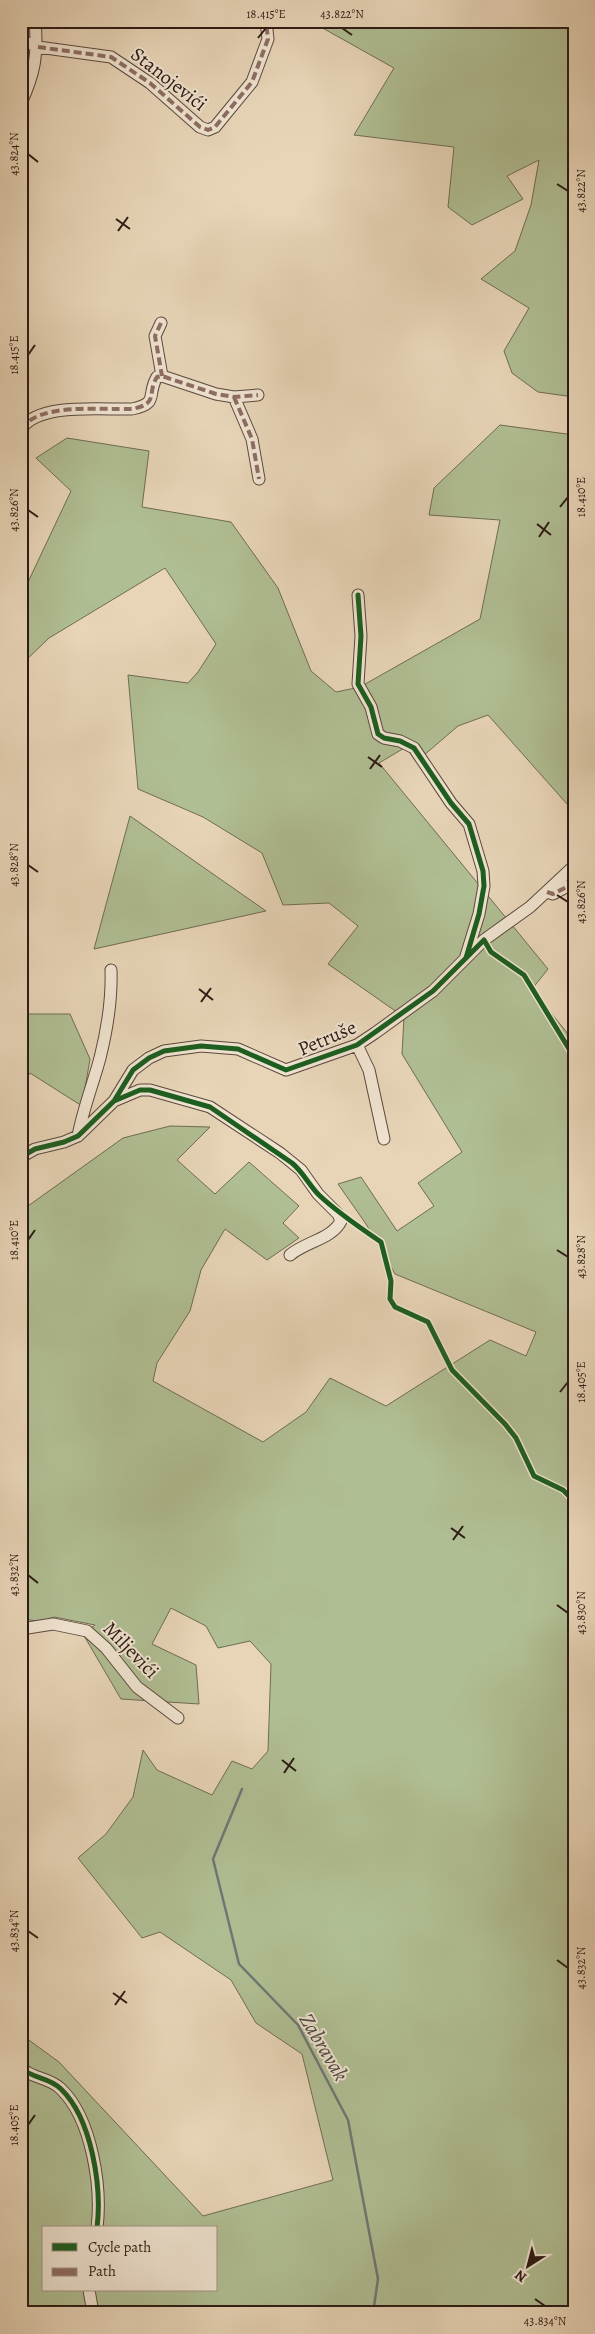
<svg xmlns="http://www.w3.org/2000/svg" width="595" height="2334" viewBox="0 0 595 2334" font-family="Alegreya,serif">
<rect width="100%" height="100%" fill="#e8d5b8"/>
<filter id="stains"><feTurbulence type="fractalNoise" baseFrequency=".004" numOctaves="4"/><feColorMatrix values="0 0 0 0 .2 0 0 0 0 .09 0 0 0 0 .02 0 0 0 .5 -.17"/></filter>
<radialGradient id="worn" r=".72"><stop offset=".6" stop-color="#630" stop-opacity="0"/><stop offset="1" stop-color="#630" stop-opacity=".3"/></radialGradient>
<path fill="#b0be93" stroke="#6e6c54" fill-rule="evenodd" d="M 310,21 L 574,21 L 574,397 L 538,392 L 512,373 L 504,351 L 529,308 L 481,279 L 515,251 L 531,205 L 539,160 L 507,176 L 523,199 L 472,225 L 448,207 L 454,147 L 354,135 L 394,68 Z
M 500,425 L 574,435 L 574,797 L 567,804 L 488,715 L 458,726 L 423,756 L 406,747 L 379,763 L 548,969 L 532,989 L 568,1034 L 574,1034 L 574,2313 L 21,2313 L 21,2037 L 26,2038 L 59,2062 L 203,2216 L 333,2180 L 302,2054 L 256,2023 L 231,1980 L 160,1932 L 142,1938 L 78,1858 L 106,1834 L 133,1797 L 143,1750 L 157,1770 L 212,1795 L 232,1761 L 252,1769 L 268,1751 L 271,1664 L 250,1641 L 218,1648 L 206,1626 L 171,1608 L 152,1644 L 196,1665 L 199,1704 L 121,1699 L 83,1634 L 95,1625 L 54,1617 L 40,1622 L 21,1618 L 21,1211 L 123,1138 L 170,1126 L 210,1127 L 177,1160 L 215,1194 L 249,1162 L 299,1206 L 283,1223 L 299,1238 L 267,1260 L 225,1229 L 201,1270 L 190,1311 L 157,1363 L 153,1381 L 263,1442 L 306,1412 L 330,1378 L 386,1406 L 490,1340 L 526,1356 L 536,1332 L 395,1274 L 366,1224 L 338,1184 L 361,1177 L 397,1231 L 434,1206 L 418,1183 L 462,1152 L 402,1054 L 404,1017 L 328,964 L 358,926 L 329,903 L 283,905 L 262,853 L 203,817 L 138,789 L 128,675 L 188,683 L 198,672 L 216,644 L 165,568 L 49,638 L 21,665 L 21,597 L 71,491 L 36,458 L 67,438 L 149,451 L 142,507 L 231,522 L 278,588 L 311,671 L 336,692 L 360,687 L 480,619 L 500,520 L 429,515 L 434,488 ZM 44,2228 L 216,2228 L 216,2290 L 44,2290 Z
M 130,816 L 266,911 L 94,949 Z
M 21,1014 L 70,1014 L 90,1059 L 82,1106 L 30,1073 L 21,1088 Z"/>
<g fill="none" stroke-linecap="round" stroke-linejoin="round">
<path stroke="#6d7875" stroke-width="2.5" d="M 242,1789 L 213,1859 L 239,1964 L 298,2025 L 348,2120 L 378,2279 L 373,2313"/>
<defs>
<path id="minor" d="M 21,40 L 38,47 L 111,57 L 150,83 L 200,127 L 208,130 L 215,127 L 252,82 L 268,39 L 266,21
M 21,103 C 35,73 38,54 35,21
M 161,323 L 155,336 L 162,376
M 234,397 L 252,439 L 259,479
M 21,429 C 39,402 103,410 132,409 C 160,403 146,395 157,377 L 162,376 L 216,394 L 234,397 L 258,395
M 358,595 L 361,636 L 358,684 L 371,707 L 378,734 L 384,738 L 400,741 L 414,748 L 451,803 L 469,824 L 483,871 L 484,886 L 479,914 L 466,956
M 547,892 L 553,894 L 574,883
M 357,1045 L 369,1070 L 384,1139
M 114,1101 L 140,1090 L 150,1090 L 210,1107 L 280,1153 L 301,1170 L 318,1194 L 338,1214 L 341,1221 C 332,1239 305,1242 290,1255
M 78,1136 C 83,1109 93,1084 100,1058 C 107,1030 112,999 111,970
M 21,1157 L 35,1149 L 64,1142 L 78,1136 L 114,1101 L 133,1070 L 149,1058 L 164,1051 L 201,1046 L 238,1049 L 286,1070 L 357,1045 L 375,1033 L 433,991 L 484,940 L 530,907 L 574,866
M 21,1629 L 53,1624 L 87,1631 L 106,1648 L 137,1687 L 178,1718
M 21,2068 C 33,2079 49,2077 61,2089 C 92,2119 102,2187 97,2228
M 89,2290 L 93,2313"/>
</defs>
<use href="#minor" stroke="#5b493d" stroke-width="13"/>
<use href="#minor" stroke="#f0e4d1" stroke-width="11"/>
<path stroke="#8d6e63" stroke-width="4" stroke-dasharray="8 4" stroke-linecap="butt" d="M 38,47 L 111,57 L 150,83 L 200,127 L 208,130 L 215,127 L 252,82 L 268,39 L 266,21
M 161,323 L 155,336 L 162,376
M 234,397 L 252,439 L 259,479
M 21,429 C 39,402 103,410 132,409 C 160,403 146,395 157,377 L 162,376 L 216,394 L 234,397 L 258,395
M 547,892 L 553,894 L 574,883"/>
<defs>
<path id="cycleway" d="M 358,595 L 361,636 L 358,684 L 371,707 L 378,734 L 384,738 L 400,741 L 414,748 L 451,803 L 469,824 L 483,871 L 484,886 L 479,914 L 466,958
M 114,1101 L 140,1090 L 150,1090 L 210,1107 L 292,1163 C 303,1172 309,1185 319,1195 C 338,1213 359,1227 381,1242 L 391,1281 L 390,1299 L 395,1307 L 428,1322 L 452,1370 L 505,1424 L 516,1438 L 534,1476 L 563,1490 L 574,1501
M 21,1157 L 35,1149 L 64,1142 L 78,1136 L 114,1101 L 133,1070 L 149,1058 L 164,1051 L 201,1046 L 238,1049 L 286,1070 L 357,1045 L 433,991 L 484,940 L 491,952 L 524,975 L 574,1057
M 21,2068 C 33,2079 49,2077 61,2089 C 92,2119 102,2187 97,2228"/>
</defs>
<use href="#cycleway" stroke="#f0e4d1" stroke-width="8"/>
<use href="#cycleway" stroke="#1b5e20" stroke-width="5"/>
</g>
<path fill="none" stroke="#2c1a14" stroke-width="2" d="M 342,28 L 352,35M 258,38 L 266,28M 28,154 L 38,162M 557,184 L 568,191M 116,219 L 130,229M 118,231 L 128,217M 28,355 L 35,345M 560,507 L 568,497M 28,510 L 38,517M 537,524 L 551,535M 539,537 L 549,522M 368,757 L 382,767M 370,769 L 380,755M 28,865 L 38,872M 557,895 L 568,902M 199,989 L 213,1000M 201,1002 L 211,988M 28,1240 L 35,1230M 557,1250 L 568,1257M 560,1392 L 568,1382M 451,1528 L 465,1538M 453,1540 L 463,1526M 28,1575 L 38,1583M 557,1605 L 568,1613M 282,1760 L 296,1771M 284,1773 L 294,1758M 28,1931 L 38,1938M 557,1960 L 568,1968M 113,1993 L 127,2003M 115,2005 L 125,1991M 28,2125 L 35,2115M 535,2299 L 545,2306"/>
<g text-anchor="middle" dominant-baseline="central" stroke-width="4" stroke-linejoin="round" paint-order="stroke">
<g font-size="20" fill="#2c1a14" stroke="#f0e4d1">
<text transform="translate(169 79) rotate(38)">Stanojevići</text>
<text transform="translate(327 1038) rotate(-23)">Petruše</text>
<text transform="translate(131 1650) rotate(46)">Miljevići</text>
</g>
<g font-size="21" font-style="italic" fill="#4c4945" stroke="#f0e4d1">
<text transform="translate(324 2047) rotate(59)">Zabravak</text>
</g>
</g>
<rect width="595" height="2334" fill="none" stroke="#e8d5b8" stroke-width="55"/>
<rect x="42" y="2226" width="175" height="65" fill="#f0e4d1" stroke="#a29385"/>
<rect x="52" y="2243" width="25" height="8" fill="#1b5e20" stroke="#a29385"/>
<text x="88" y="2252" font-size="15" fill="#2c1a14">Cycle path</text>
<rect x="52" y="2268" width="25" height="8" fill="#8d6e63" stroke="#a29385"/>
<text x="88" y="2276" font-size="15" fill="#2c1a14">Path</text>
<g transform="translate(528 2266) rotate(216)" stroke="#f0e4d1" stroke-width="4" paint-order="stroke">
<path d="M0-4L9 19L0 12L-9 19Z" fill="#2c1a14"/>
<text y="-8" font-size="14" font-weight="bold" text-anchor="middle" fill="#2c1a14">N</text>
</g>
<rect x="28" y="28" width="540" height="2278" fill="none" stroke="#2c1a14" stroke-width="2"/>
<g font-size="12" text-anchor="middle" fill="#2c1a14">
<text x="266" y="18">18.415°E</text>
<text x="342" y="18">43.822°N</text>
<text transform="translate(14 154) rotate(-90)" y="4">43.824°N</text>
<text transform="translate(581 191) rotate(-90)" y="4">43.822°N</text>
<text transform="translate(14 355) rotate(-90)" y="4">18.415°E</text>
<text transform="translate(581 497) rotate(-90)" y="4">18.410°E</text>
<text transform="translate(14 510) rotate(-90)" y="4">43.826°N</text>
<text transform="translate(14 865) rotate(-90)" y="4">43.828°N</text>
<text transform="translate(581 902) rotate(-90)" y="4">43.826°N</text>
<text transform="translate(14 1240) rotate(-90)" y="4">18.410°E</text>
<text transform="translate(581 1257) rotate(-90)" y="4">43.828°N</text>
<text transform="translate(581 1382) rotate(-90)" y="4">18.405°E</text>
<text transform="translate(14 1575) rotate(-90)" y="4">43.832°N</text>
<text transform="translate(581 1613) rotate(-90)" y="4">43.830°N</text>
<text transform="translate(14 1931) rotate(-90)" y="4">43.834°N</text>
<text transform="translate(581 1968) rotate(-90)" y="4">43.832°N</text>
<text transform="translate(14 2125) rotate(-90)" y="4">18.405°E</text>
<text x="545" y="2325">43.834°N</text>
</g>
<rect width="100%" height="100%" filter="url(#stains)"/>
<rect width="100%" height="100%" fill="url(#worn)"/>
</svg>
